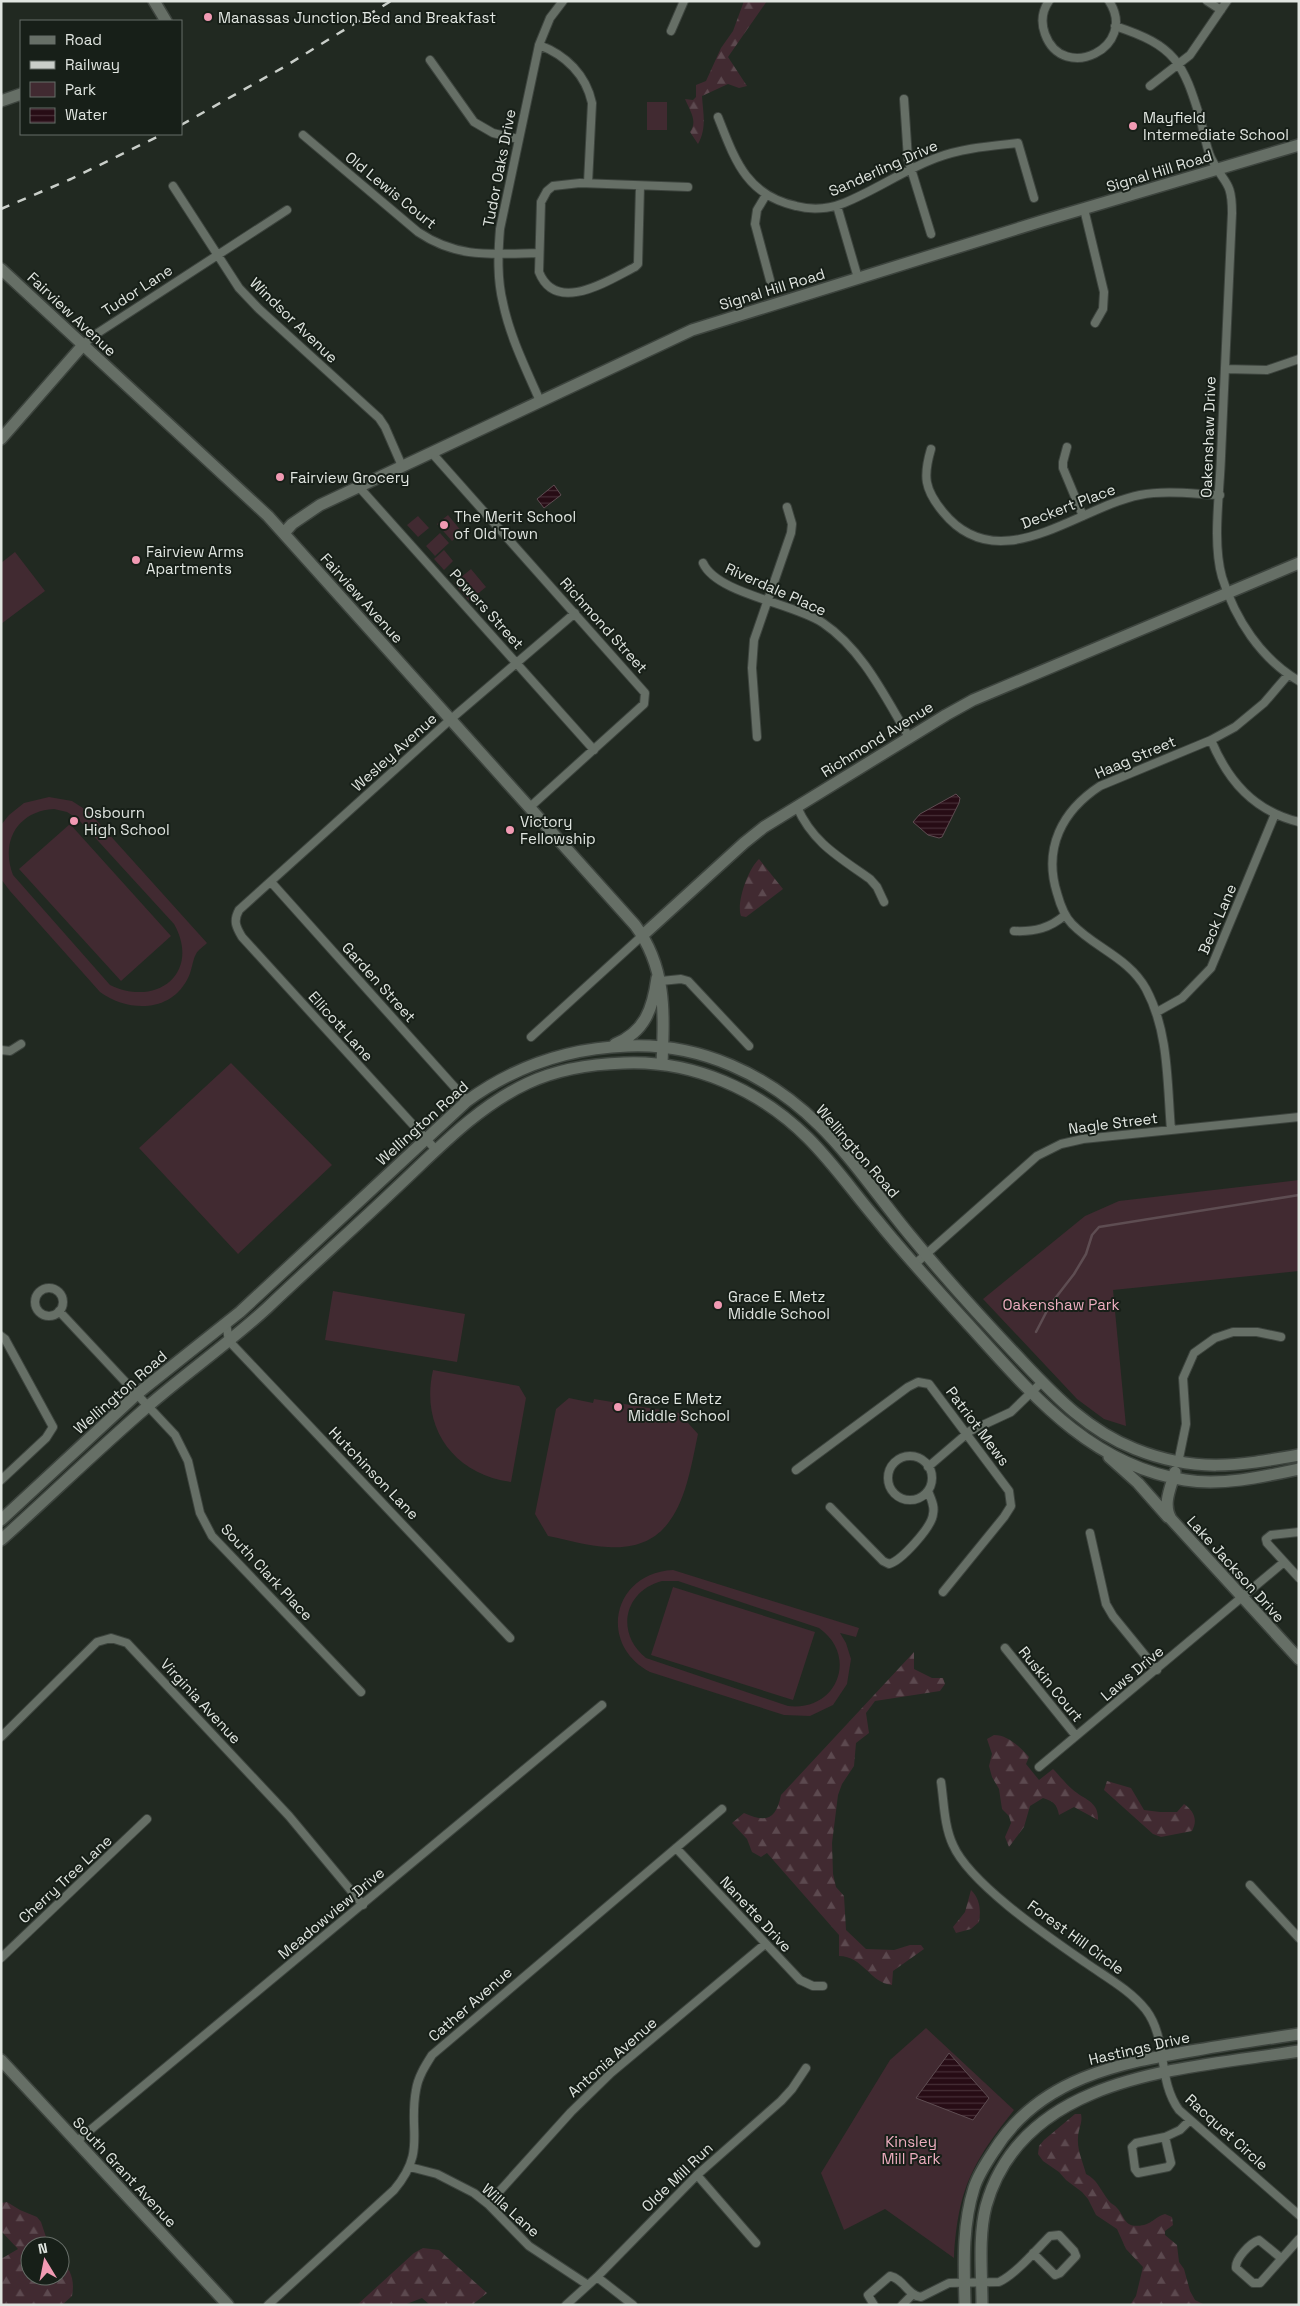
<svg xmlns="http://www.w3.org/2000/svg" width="1300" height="2306" viewBox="0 0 1300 2306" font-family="'Space Grotesk',sans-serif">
<defs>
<pattern id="forest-firs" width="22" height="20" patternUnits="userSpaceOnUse" patternTransform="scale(1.25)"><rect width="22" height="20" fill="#412a31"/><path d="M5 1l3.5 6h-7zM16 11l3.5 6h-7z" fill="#5c494f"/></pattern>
<pattern id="water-rules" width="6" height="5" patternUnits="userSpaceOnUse" patternTransform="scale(1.25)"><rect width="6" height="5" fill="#270c15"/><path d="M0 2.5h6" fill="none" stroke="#462f37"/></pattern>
</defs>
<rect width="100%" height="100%" fill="#212921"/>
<path fill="url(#forest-firs)" d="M 744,1 L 767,1 L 728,57 L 747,86 L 739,88 L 728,84 L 702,96 C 703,114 707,127 698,144 L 690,132 C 698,121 690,111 685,99 L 693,100 L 696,97 L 696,85 L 706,81 L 721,48 L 733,31 Z
M 759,859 L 783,889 L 746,917 L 741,916 C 736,903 748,869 759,859 Z
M 914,1652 L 914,1669 L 932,1678 L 943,1678 L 945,1684 L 940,1691 L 875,1701 L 866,1713 L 869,1733 L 856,1743 L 854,1766 L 842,1784 L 838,1795 L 832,1843 L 833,1874 L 836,1887 L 844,1896 L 846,1930 L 866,1949 L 894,1950 L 910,1945 L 921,1945 L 924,1949 L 893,1971 L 892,1985 C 870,1983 863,1956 839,1956 L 839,1935 L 767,1853 L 761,1857 L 752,1852 L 747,1839 L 732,1823 L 744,1813 C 766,1823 776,1820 781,1795 Z
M 994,1735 C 1008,1735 1020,1747 1029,1757 L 1026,1764 L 1039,1780 L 1053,1769 C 1059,1775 1065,1783 1072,1789 C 1084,1800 1099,1801 1098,1820 L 1074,1807 L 1059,1815 C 1057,1804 1053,1801 1043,1798 L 1030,1806 L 1024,1827 L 1009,1847 L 1005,1837 L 1011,1823 L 1009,1816 L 1002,1809 L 999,1789 L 992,1777 L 989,1766 L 992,1754 L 987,1739 Z
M 1107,1781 L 1131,1788 L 1144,1810 L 1160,1812 L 1177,1812 L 1184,1804 C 1194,1811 1198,1820 1192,1831 L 1161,1837 L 1153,1834 L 1104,1790 Z
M 971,1890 C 980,1899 981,1910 979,1922 L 971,1929 L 956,1933 L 953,1927 L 965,1912 Z
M 1075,2114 L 1081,2114 C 1083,2123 1078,2129 1078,2138 C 1077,2150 1083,2162 1086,2174 C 1097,2179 1101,2191 1109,2201 C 1111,2204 1115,2205 1117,2208 C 1126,2218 1124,2229 1144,2225 C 1152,2223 1157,2216 1165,2214 L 1172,2217 L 1173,2225 L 1165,2231 L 1165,2235 L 1177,2245 L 1179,2262 L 1184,2269 L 1190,2291 L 1195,2300 L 1205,2305 L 1130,2305 L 1136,2296 L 1143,2267 L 1126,2249 L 1117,2229 L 1096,2215 L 1088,2199 L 1082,2192 L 1066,2180 L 1059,2172 L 1043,2161 L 1038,2154 L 1039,2146 L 1044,2140 Z
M 7,2202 L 20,2210 L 37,2217 L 41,2222 L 49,2246 L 30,2246 L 30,2276 L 60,2276 L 60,2258 C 71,2270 75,2280 72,2296 L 62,2305 L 1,2305 L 1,2259 L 18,2249 L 1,2231 L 1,2203 Z
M 423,2248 L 439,2250 L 487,2293 L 472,2305 L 430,2305 L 422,2298 L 404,2305 L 357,2305 L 414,2253 Z"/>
<path fill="#412a31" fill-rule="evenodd" d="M 647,102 L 667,102 L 667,130 L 647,130 Z
M 448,515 L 462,532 L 452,541 L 437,524 Z
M 418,516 L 429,528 L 418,537 L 407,525 Z
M 440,533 L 449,543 L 435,556 L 426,546 Z
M 444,550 L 453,561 L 444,570 L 434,559 Z
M 15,552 L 45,591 L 1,624 L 1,563 Z
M 471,569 L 486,587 L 469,601 L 454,583 Z
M 49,797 L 72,801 L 89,812 L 207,943 C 204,946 198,950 196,954 C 192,961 192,972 187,980 C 169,1013 128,1012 100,992 L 10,891 L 1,879 L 1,825 L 9,815 L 24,803 ZM 54,809 L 67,812 L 78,819 L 174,924 C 201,972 158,1008 110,985 L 13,875 C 0,841 18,811 54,809 Z
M 70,824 L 171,936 L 121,981 L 19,869 Z
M 231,1063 L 332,1165 L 238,1254 L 139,1148 Z
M 1299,1180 L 1299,1271 L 1113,1290 L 1126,1426 L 1104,1419 L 1077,1399 L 983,1299 L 1085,1216 L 1119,1201 Z
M 333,1291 L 465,1314 L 457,1362 L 325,1340 Z
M 433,1370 L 519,1386 L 526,1398 L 511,1482 C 453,1474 420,1427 433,1370 Z
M 569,1398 L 593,1403 L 594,1399 L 679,1413 L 698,1434 C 687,1486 679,1552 608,1547 C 588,1546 568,1540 548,1536 L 535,1514 L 556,1409 Z
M 673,1570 L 859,1628 L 856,1637 L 840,1633 L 846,1643 L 851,1659 L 847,1684 L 833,1705 L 810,1716 L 784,1715 L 650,1672 C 597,1644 613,1573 673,1570 ZM 662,1581 L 678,1581 L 819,1628 C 859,1656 837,1712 788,1706 L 646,1658 C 615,1633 624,1591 662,1581 Z
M 673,1587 L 815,1632 L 793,1700 L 651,1655 Z
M 926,2028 L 1014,2110 C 972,2163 958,2189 954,2258 L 885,2209 L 844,2230 L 821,2173 L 890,2060 Z"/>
<path fill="url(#water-rules)" stroke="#5e4d52" d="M 554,485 L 561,495 L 544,508 L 537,499 Z
M 956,794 L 960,798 L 959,803 L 942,837 L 939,838 L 928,835 L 913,822 L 920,814 Z
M 949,2053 L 989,2098 L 973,2120 L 916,2098 Z"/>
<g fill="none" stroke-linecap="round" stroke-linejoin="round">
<path stroke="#5e4d52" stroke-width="2.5" d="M 1036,1332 L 1050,1305 L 1074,1274 L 1086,1254 L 1092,1235 L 1099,1227 L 1299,1195"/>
<defs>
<path id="street" d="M 1049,1 C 1042,11 1041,23 1045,34 C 1063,84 1139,47 1109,1
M 1207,1 L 1221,10
M 1115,26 C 1176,46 1183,62 1201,121 C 1204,133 1206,147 1211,158 C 1224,185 1232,179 1232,213 C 1228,294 1225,375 1221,456 C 1220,492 1212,542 1222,577 C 1235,619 1261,659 1299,681
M 671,31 L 684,1
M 539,45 C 566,55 586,75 592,103 L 588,183
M 430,60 L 474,122 L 493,133 L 518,139
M 1150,86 L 1190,55 L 1227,1
M 904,99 L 908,159 L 931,234
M 718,117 C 735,160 746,195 796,206 C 811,210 829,209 844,203 C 876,190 904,170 936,158 C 962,148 991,146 1018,143 L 1034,198
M 303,135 L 418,232 C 458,259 493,254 538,253
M 173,186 L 239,288 L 259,309 L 379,418 L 385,427 L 402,466
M 640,186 L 638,264 L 635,267 C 609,280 556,315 539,272 L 541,202 L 547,191 L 553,186 L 580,183 L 688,187
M 766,195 L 757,210 L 755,224 L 770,280
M 837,206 L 858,278
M 1084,209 L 1104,292 L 1103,309 L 1095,323
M 83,345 L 93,336 L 287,210
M 1225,369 L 1267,370 L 1299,359
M 540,401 C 526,369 510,337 503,303 C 497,279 498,254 500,229 L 539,45 L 550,18 L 563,1
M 1067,447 L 1063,462 L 1063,468 L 1083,516
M 931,449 C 923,476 924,489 943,512 C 999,581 1078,507 1140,495 C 1165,490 1194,494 1220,495
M 431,452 L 645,693 L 644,704 L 530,807
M 359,487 L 594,750
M 703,563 C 717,594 793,603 823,623 C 863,650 885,697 909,737
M 757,737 L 752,668 L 754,640 L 791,533 L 792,524 L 787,507
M 1211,740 C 1228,781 1254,811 1299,822
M 797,807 C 813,843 839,857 870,879 L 877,887 L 884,902
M 271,882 L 467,1101
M 1014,931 C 1035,932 1050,928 1065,915
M 661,981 L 681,979 L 688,981 L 749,1046
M 1157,1012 L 1182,998 L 1211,968 L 1275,814
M 531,1037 L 643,935
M 1,1050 L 10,1051 L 21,1044
M 1171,1130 C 1167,1082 1169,1032 1146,989 C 1129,958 1095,948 1072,924 C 1064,916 1060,904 1057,893 C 1043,848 1062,811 1100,786 L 1211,740 L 1235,727 L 1264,703 L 1288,675
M 436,1150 L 242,937 C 236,927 233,921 239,910 L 451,719 L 575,613
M 915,1264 L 1037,1156 L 1061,1144 L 1083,1139 L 1299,1117
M35 1302a14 14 0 1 1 28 0a14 14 0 1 1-28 0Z
M 59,1311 L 175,1435 L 188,1461 L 200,1513 L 212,1536 L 361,1692
M 226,1323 L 229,1341 L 510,1638
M 1,1336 L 5,1339 L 53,1427 L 46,1438 L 1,1480
M888 1478a22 22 0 1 1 44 0a22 22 0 1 1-44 0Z
M 1178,1463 L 1186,1424 L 1183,1378 L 1194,1353 L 1215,1338 L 1233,1332 L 1257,1332 L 1281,1337
M 928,1467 L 970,1431 L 1011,1412 L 1042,1382
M 796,1470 L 908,1387 L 918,1382 L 929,1384 L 1009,1491 L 1011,1506 L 1004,1517 L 943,1592
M 830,1507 L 883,1561 L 889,1564 C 901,1561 932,1527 933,1514 C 935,1506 931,1499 928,1491
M 1299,1532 L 1271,1535 L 1266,1539 L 1267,1543 L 1299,1578
M 1090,1533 L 1106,1604 L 1113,1616 L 1157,1670
M 1005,1648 L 1076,1736
M 1,1737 L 97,1642 L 111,1638 L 127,1643 L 289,1816 L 363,1905
M 1039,1767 L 1284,1562
M 941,1782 C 944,1802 944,1826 953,1845 C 970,1884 1050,1938 1086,1963 C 1106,1977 1130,1990 1146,2010 C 1168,2039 1157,2080 1179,2110 L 1299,2215
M 676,1848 L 800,1980 L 813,1986 L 823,1986
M 1250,1885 L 1299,1938
M 1,1958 L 147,1819
M 1165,2137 L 1136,2143 L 1132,2147 L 1135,2169 L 1138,2173 L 1168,2167 L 1171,2163 L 1165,2137 L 1180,2130 L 1190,2120
M 77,2141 L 602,1705
M 410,2167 L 437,2174 L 474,2193 L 488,2204 L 529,2246 L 588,2285
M 697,2175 L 756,2243
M 488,2204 L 571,2112 L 611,2073 L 765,1944
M 1281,2258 L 1259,2240 C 1250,2243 1235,2259 1236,2268 L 1253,2283 L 1260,2283 L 1299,2239
M 597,2277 L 633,2305
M 268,2305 L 394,2190 C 427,2151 408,2132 416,2090 C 418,2077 425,2066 432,2055 L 722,1809
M 566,2305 L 597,2277 L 697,2175 L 781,2101 L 792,2089 L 806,2068
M 874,2305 L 868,2295 L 890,2276 C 904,2279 907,2295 921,2297 L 949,2283 L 999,2282 C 1016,2274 1036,2250 1050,2236 L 1059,2235 L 1074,2251 L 1076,2256 L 1060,2273 L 1055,2275 L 1033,2253
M 902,2305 L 912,2295"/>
<path id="secondary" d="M 154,1 L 166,21
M 1,101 L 21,94
M 1,269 L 268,516 L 635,925 C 667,968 664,1014 662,1064
M 1,439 L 83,345
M 284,533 L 292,524 L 320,505 L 692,330 L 1042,221 L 1299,145
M 643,935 L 744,843 L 764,827 L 946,715 L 973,700 L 1299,563
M 615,1044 C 645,1032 653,1008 657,978
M 1109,1457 L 1138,1483 L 1168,1517
M 1175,1472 C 1171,1487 1162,1504 1171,1519 L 1299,1659
M 1,1520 L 137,1394 L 240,1312 L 467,1101 C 515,1066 569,1048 628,1046 C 700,1043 767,1074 819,1125 C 851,1156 880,1199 909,1234 C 946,1279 984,1321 1024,1363 C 1057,1398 1089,1431 1135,1449 C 1195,1473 1237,1466 1299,1455
M 1,1540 C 50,1496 97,1450 147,1407 C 186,1373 229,1343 267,1308 C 309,1268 352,1230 394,1190 C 435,1152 476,1107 528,1083 C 558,1069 591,1064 624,1063 C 693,1060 760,1090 808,1138 C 834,1164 854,1193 877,1220 C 906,1256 938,1291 969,1325 C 1030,1392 1089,1465 1185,1480 C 1222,1486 1262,1477 1299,1469
M 1,2060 L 228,2305
M 965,2305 C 964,2265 962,2226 974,2188 C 978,2175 986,2163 994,2151 C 1039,2078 1119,2063 1197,2050 C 1231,2044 1265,2039 1299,2034
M 982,2305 C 982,2273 978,2237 986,2206 C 1023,2073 1187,2069 1299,2051"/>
</defs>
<use href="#street" stroke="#3d443e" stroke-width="10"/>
<use href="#secondary" stroke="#3d443e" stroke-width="14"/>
<use href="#street" stroke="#666f66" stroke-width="8"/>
<use href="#secondary" stroke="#666f66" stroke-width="11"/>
<path stroke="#c9cec9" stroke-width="2.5" stroke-dasharray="9 9" stroke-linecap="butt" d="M 181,125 L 284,67 L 391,1
M 1,209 L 71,179 L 163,134"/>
</g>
<g fill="#f19ab3" stroke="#171f18" stroke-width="2">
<circle cx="208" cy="17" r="5"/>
<circle cx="1133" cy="126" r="5"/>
<circle cx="280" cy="477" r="5"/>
<circle cx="444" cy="525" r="5"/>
<circle cx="136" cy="560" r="5"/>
<circle cx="74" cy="821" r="5"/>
<circle cx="510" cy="830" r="5"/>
<circle cx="718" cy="1305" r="5"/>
<circle cx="618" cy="1407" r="5"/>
</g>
<g text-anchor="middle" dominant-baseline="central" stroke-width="4" stroke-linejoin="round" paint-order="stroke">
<g font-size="15" fill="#e0e5e0" stroke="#171f18" text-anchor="start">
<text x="218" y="17">Manassas Junction Bed and Breakfast</text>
<text x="1143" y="117">Mayfield<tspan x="1143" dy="17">Intermediate School</tspan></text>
<text x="290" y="477">Fairview Grocery</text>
<text x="454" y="516">The Merit School<tspan x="454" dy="17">of Old Town</tspan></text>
<text x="146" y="551">Fairview Arms<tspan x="146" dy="17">Apartments</tspan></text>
<text x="84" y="812">Osbourn<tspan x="84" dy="17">High School</tspan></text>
<text x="520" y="821">Victory<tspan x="520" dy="17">Fellowship</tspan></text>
<text x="728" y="1296">Grace E. Metz<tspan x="728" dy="17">Middle School</tspan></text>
<text x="628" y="1398">Grace E Metz<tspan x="628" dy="17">Middle School</tspan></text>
</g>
<g font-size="15" fill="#e0e5e0" stroke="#171f18">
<text transform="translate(499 168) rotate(-79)">Tudor Oaks Drive</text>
<text transform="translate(883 168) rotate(-24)">Sanderling Drive</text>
<text transform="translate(1159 171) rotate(-17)">Signal Hill Road</text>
<text transform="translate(391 190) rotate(39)">Old Lewis Court</text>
<text transform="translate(772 289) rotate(-17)">Signal Hill Road</text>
<text transform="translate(137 290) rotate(-33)">Tudor Lane</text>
<text transform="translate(72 314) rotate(43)">Fairview Avenue</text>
<text transform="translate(294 320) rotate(44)">Windsor Avenue</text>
<text transform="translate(1208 437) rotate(-88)">Oakenshaw Drive</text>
<text transform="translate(1068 506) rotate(-21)">Deckert Place</text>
<text transform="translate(776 589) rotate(24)">Riverdale Place</text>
<text transform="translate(362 598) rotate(48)">Fairview Avenue</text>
<text transform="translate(487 609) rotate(48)">Powers Street</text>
<text transform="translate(604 625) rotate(48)">Richmond Street</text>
<text transform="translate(877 739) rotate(-32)">Richmond Avenue</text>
<text transform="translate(394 752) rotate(-42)">Wesley Avenue</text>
<text transform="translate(1135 757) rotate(-23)">Haag Street</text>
<text transform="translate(1217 919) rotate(-67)">Beck Lane</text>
<text transform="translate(379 982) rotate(48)">Garden Street</text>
<text transform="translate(341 1026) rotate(48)">Ellicott Lane</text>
<text transform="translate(422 1123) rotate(-42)">Wellington Road</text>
<text transform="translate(1113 1123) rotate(-7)">Nagle Street</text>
<text transform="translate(858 1151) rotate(49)">Wellington Road</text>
<text transform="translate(120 1392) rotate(-41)">Wellington Road</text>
<text transform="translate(978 1426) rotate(53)">Patriot Mews</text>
<text transform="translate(374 1473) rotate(46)">Hutchinson Lane</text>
<text transform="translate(1236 1569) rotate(48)">Lake Jackson Drive</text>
<text transform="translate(267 1572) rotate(47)">South Clark Place</text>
<text transform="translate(1132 1673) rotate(-40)">Laws Drive</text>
<text transform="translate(1051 1684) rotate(51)">Ruskin Court</text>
<text transform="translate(201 1701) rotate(47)">Virginia Avenue</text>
<text transform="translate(65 1879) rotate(-43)">Cherry Tree Lane</text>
<text transform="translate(331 1913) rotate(-40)">Meadowview Drive</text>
<text transform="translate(756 1914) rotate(47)">Nanette Drive</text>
<text transform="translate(1076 1937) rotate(36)">Forest Hill Circle</text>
<text transform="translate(470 2004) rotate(-41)">Cather Avenue</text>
<text transform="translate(1139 2048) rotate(-13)">Hastings Drive</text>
<text transform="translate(612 2057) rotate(-41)">Antonia Avenue</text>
<text transform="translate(1227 2132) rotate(42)">Racquet Circle</text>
<text transform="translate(125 2172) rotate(47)">South Grant Avenue</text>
<text transform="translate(677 2177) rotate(-44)">Olde Mill Run</text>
<text transform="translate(511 2210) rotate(42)">Willa Lane</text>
</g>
<g font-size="15" fill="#edadbf" stroke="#171f18">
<text x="1061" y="1304">Oakenshaw Park</text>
<text x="911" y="2141">Kinsley<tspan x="911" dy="17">Mill Park</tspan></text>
</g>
</g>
<rect width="1300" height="2306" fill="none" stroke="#e0e5e0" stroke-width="5"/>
<rect x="20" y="20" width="162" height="115" fill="#171f18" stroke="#676e68"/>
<rect x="30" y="36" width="25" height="8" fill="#666f66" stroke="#676e68"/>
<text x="65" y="45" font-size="15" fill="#e0e5e0">Road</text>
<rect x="30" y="61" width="25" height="8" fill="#c9cec9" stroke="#676e68"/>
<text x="65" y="70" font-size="15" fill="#e0e5e0">Railway</text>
<rect x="30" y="82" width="25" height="15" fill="#412a31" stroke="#676e68"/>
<text x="65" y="95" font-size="15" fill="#e0e5e0">Park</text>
<rect x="30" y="108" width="25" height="15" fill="url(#water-rules)" stroke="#676e68"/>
<text x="65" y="120" font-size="15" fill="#e0e5e0">Water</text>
<g transform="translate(45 2261) rotate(350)"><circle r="24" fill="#171f18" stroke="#676e68"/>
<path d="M0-4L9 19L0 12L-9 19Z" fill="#f19ab3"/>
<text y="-8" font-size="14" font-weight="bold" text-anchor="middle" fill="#e0e5e0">N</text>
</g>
</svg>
